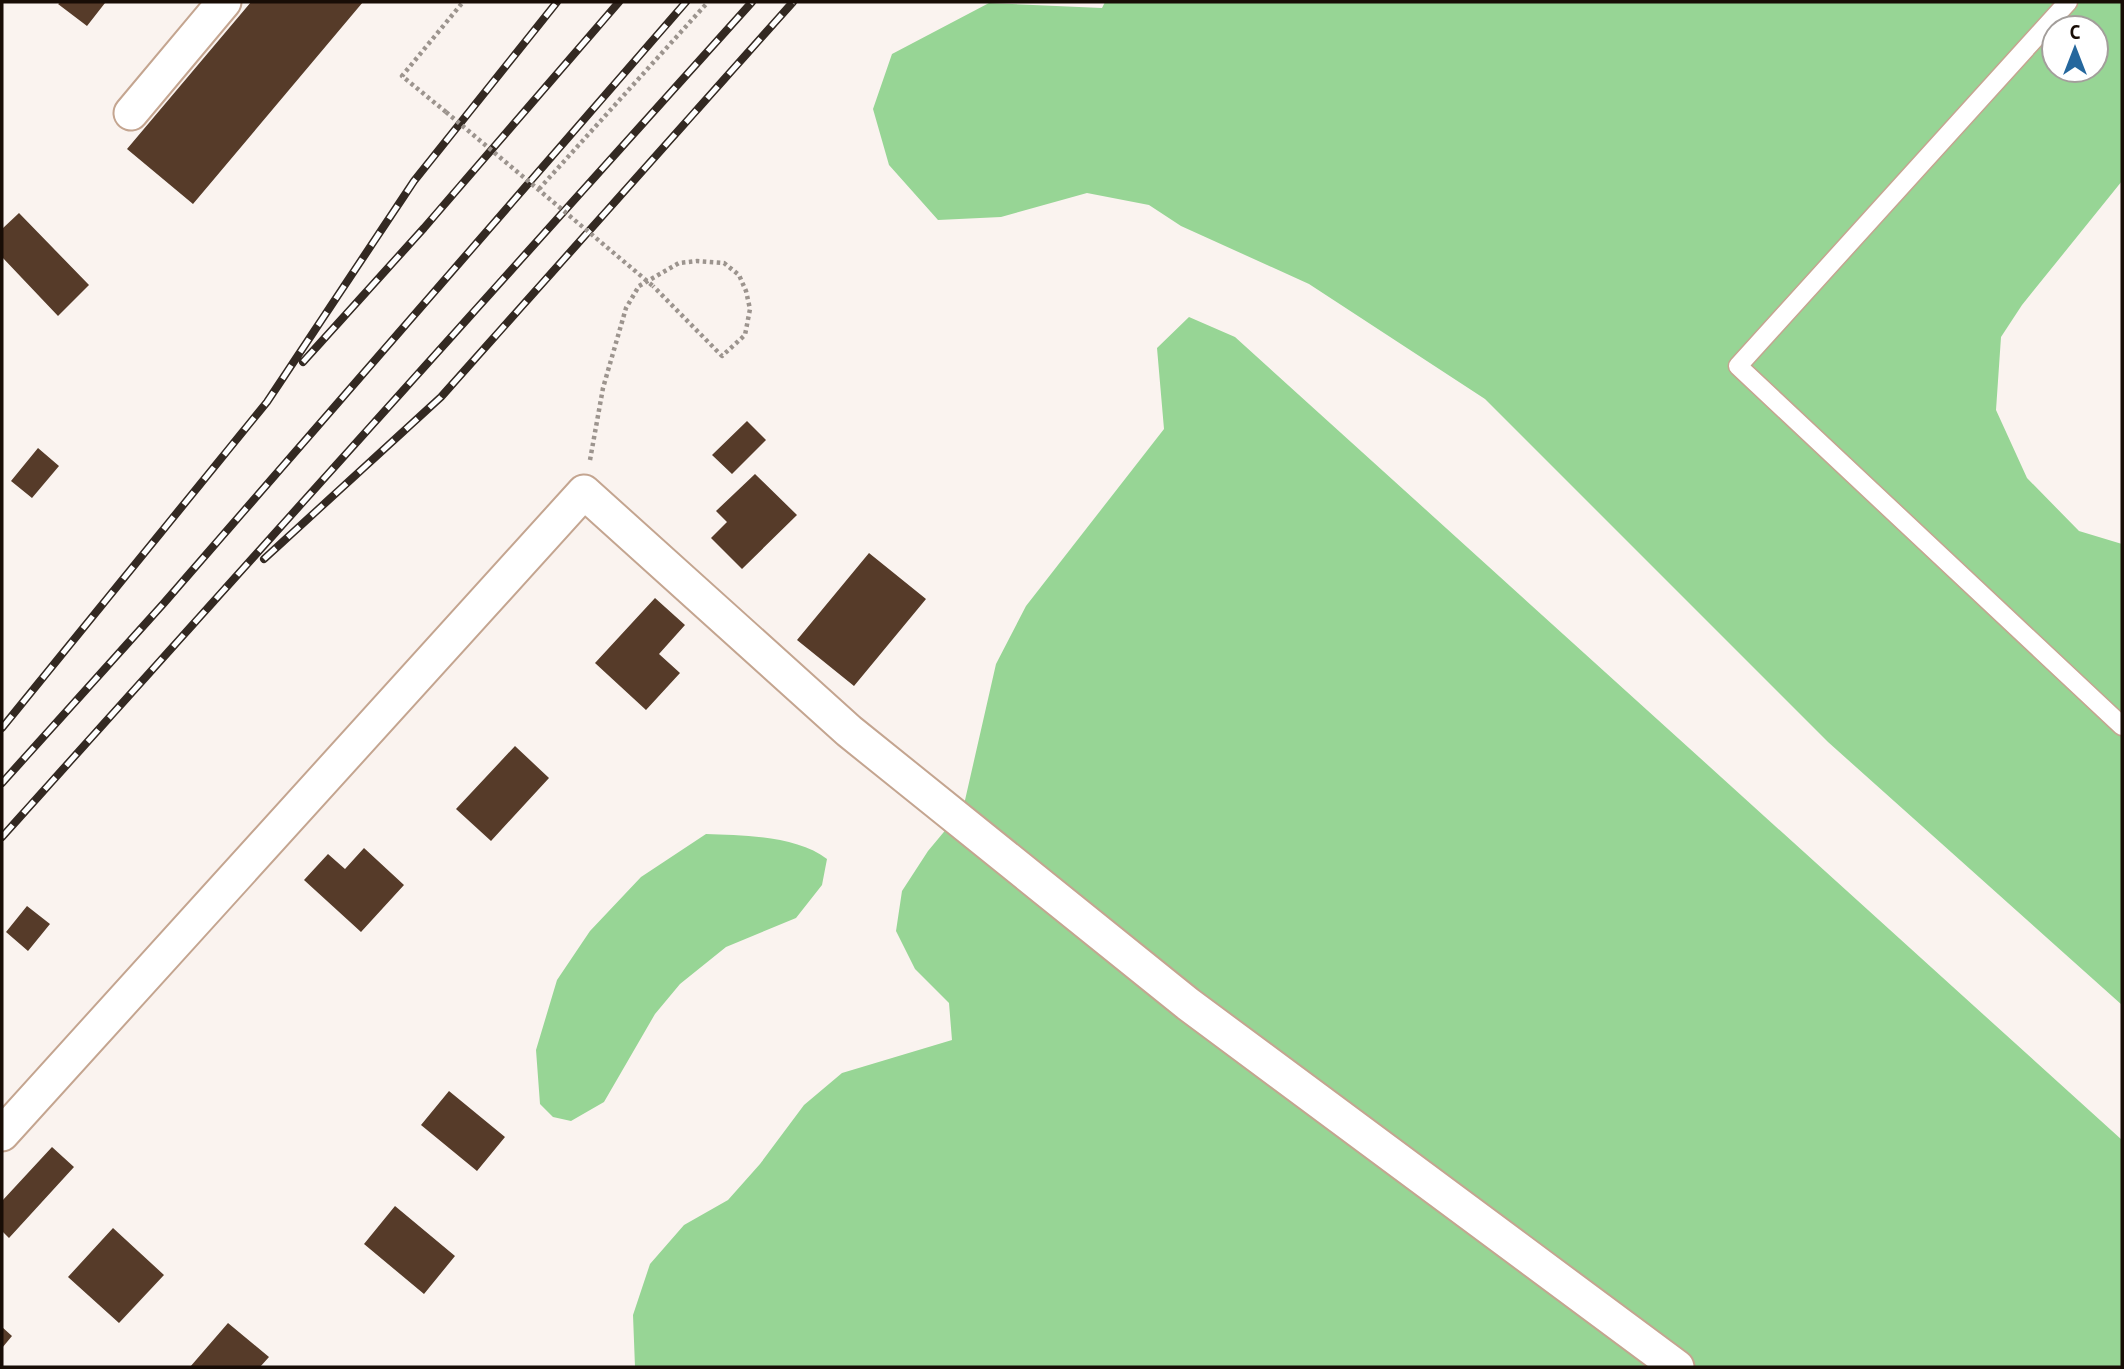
<svg xmlns="http://www.w3.org/2000/svg" width="2124" height="1369" viewBox="0 0 2124 1369" font-family="'PT Sans',sans-serif">
<rect width="100%" height="100%" fill="#faf3ef"/>
<path fill="#97d595" fill-rule="evenodd" d="M 1105,2 L 2122,2 L 2122,181 L 2022,305 L 2001,337 L 1996,410 L 2027,478 L 2079,531 L 2122,544 L 2122,1005 L 1828,742 L 1485,399 L 1309,284 L 1181,226 L 1149,205 L 1087,193 L 1001,217 L 938,220 L 889,165 L 873,109 L 892,54 L 989,3 L 1102,8 ZM 2054,28 L 2096,28 L 2096,70 L 2054,70 Z
M 1189,317 L 1235,337 L 2122,1140 L 2122,1367 L 635,1367 L 633,1315 L 650,1264 L 684,1225 L 728,1200 L 760,1164 L 804,1105 L 842,1073 L 952,1040 L 949,1003 L 915,969 L 896,931 L 902,891 L 928,851 L 963,809 L 996,664 L 1026,606 L 1164,429 L 1157,348 Z
M 706,834 C 742,835 797,836 827,859 L 822,885 L 796,918 L 726,947 L 680,984 L 655,1014 L 604,1102 L 571,1121 L 553,1117 L 540,1104 L 536,1050 L 557,980 L 590,931 L 641,877 Z"/>
<path fill="#563b29" d="M 61,2 L 103,2 L 105,3 L 87,26 L 58,4 Z
M 251,2 L 363,2 L 193,204 L 127,149 Z
M 19,213 L 89,285 L 58,316 L 2,257 L 2,229 Z
M 747,421 L 766,440 L 732,474 L 712,455 Z
M 38,448 L 59,466 L 32,498 L 11,481 Z
M 755,474 L 797,515 L 742,569 L 711,538 L 727,522 L 716,511 Z
M 869,553 L 926,599 L 854,686 L 797,640 Z
M 655,598 L 685,625 L 659,654 L 680,673 L 646,710 L 595,663 Z
M 515,746 L 549,778 L 491,841 L 456,809 Z
M 364,848 L 404,885 L 361,932 L 304,880 L 328,854 L 345,869 Z
M 27,906 L 50,924 L 28,951 L 6,932 Z
M 449,1091 L 505,1137 L 477,1171 L 421,1125 Z
M 52,1147 L 74,1167 L 9,1238 L 2,1231 L 2,1201 Z
M 395,1206 L 455,1256 L 424,1294 L 364,1244 Z
M 113,1228 L 164,1275 L 119,1323 L 68,1277 Z
M 228,1323 L 269,1357 L 260,1367 L 190,1367 Z
M 2,1327 L 12,1336 L 2,1348 Z"/>
<g fill="none" stroke-linecap="round" stroke-linejoin="round">
<defs>
<path id="lane" d="M 2068,2 L 1738,366 L 2122,726"/>
<path id="street" d="M 131,113 L 224,2
M 2,1134 L 584,492 L 849,731 L 1188,1004 L 1677,1367"/>
</defs>
<use href="#lane" stroke="#c4a590" stroke-width="21"/>
<use href="#street" stroke="#c4a590" stroke-width="37"/>
<path stroke="#9c948e" stroke-width="4.5" stroke-dasharray="3.5 3.5" stroke-linecap="butt" d="M 446,112 L 402,76 L 463,2
M 539,189 L 708,2
M 590,460 L 603,388 L 626,308 L 639,286 L 679,263 L 697,261 L 724,263 L 739,275 L 746,291 L 750,309 L 745,335 L 722,356 L 653,286"/>
<use href="#lane" stroke="#fff" stroke-width="18"/>
<use href="#street" stroke="#fff" stroke-width="33"/>
<defs>
<path id="rail" d="M 303,362 L 424,228 L 619,2
M 264,559 L 441,397 L 793,2
M 2,728 L 267,402 L 414,181 L 557,2
M 2,783 L 164,603 L 686,2
M 2,837 L 752,2"/>
</defs>
<use href="#rail" stroke="#332922" stroke-width="8"/>
<use href="#rail" stroke="#fff" stroke-width="5" stroke-dasharray="16" stroke-linecap="butt"/>
<path stroke="#9c948e" stroke-width="4.5" stroke-dasharray="3.5 3.5" stroke-linecap="butt" d="M 446,112 L 653,286"/>
</g>
<rect width="2124" height="1369" fill="none" stroke="#180d06" stroke-width="7"/>
<g transform="translate(2075 49)"><circle r="33" fill="#ffffff" stroke="#a39e9b" stroke-width="2"/>
<path d="M0-5L12 26L0 18L-12 26Z" fill="#25679d"/>
<text y="-10" font-size="19" font-weight="bold" text-anchor="middle" fill="#180d06">С</text>
</g>
</svg>
